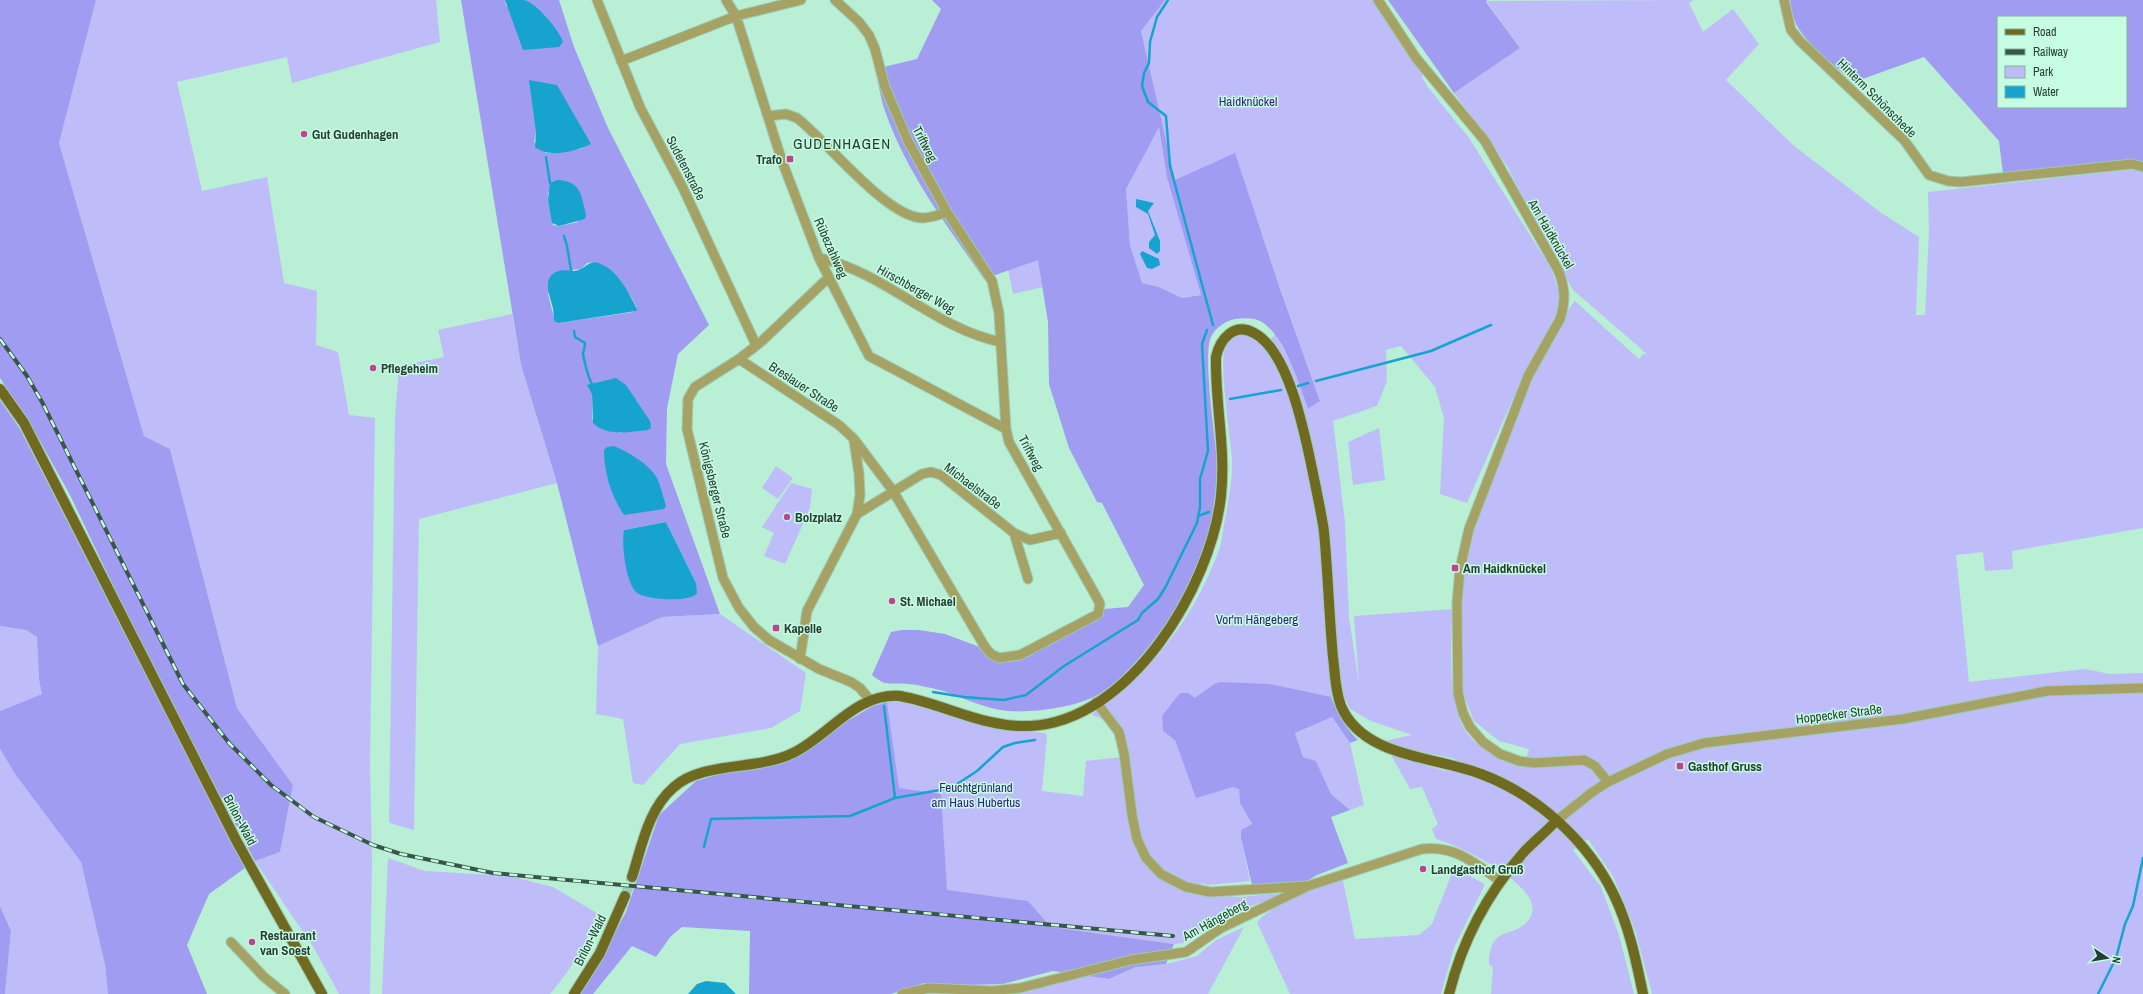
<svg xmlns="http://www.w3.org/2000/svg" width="2143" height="994" viewBox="0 0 2143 994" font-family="'Archivo Narrow',sans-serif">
<rect width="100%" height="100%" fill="#b8efd5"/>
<path fill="#bebdfa" d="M 96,0 L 436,0 L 440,42 L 292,83 L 287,57 L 177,82 L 202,191 L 267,177 L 284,283 L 317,291 L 316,345 L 338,352 L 349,415 L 375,418 L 370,763 L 372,859 L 370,994 L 339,994 L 314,948 L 255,861 L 280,852 L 293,785 L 237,708 L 170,449 L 144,436 L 59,143 Z
M 1156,0 L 1374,0 L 1423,75 L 1422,77 L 1427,86 L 1469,138 L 1552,270 L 1559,293 L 1558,310 L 1512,401 L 1467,503 L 1440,494 L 1444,418 L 1435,387 L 1401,346 L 1386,350 L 1387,381 L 1377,406 L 1333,421 L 1345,522 L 1349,617 L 1359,684 L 1354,616 L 1452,609 C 1452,646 1445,707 1470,737 C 1483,752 1506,758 1524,765 L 1529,749 L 1499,741 L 1474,721 L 1462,691 L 1462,584 L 1475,526 L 1539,359 L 1562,318 L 1575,301 L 1639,359 L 1643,354 L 1647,354 L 1573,290 L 1541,234 L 1507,166 L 1454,93 L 1520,48 L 1486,1 L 1694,0 L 1689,3 L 1703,32 L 1733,9 L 1759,44 L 1726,80 L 1793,145 L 1880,212 L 1919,237 L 1916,315 L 1925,315 L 1929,232 L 1928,192 L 2135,169 L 2143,172 L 2143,528 L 2012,551 L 2013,569 L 1985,571 L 1983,552 L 1956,555 L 1969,682 L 2085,669 L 2110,674 L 2143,673 L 2143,994 L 1652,994 L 1635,930 L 1614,878 L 1588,839 L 1573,850 L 1601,887 L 1619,935 L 1634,994 L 1491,994 L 1493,968 L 1489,964 C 1490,922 1515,941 1530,918 C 1549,888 1457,844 1436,839 L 1432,829 L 1438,824 L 1422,787 L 1410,789 L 1391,755 L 1445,771 L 1456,759 L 1413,750 L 1385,741 L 1412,735 L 1371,721 L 1350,709 L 1343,694 L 1328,698 L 1267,684 L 1214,684 L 1195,699 L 1233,787 L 1239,788 L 1240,803 L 1252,824 L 1241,830 L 1241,838 L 1250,881 L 1208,885 L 1201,883 L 1201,887 L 1195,887 L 1195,895 L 1242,897 L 1278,893 L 1279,897 C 1248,905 1222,918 1194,934 L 1190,920 L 1193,935 L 1183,943 L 1174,944 L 1051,927 L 1028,901 L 996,900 L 947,890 L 829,807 L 892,740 L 887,702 L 903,702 L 982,725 L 1006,730 L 1045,733 L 1047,736 L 1042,791 L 1083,796 L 1086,761 L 1122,757 C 1118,737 1113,721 1092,715 C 1113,694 1138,678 1158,654 C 1185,624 1205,588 1219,550 C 1223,539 1223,526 1226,515 C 1229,496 1233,476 1232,458 C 1230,438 1219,362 1225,349 C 1234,327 1249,335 1263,346 L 1275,335 L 1292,364 L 1308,409 L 1320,401 L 1280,289 L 1257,220 L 1171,189 L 1201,295 L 1182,298 L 1159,287 L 1142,283 L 1130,245 L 1126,192 L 1123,192 L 1148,65 L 1141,30 L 1159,7 Z
M 1039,259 L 1043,287 L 1013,294 L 1008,269 Z
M 512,314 L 521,365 L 557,483 L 419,519 L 414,830 L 389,823 L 395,418 L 399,366 L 444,357 L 438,330 Z
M 1379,428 L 1385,480 L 1353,485 L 1348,442 Z
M 776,466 L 793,478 L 778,499 L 762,488 Z
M 791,483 L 812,489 L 810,508 L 785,564 L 764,556 L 774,533 L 762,527 Z
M 720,614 L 806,673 L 800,711 L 771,728 L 680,744 L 643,785 L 633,783 L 623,719 L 596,714 L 598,646 L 662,617 Z
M 0,626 L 26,630 L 37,637 L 39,680 L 42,694 L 0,711 Z
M 1332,717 L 1350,743 L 1364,805 L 1350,810 L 1331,794 L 1316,761 L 1303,757 L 1295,733 Z
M 0,749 L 15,774 L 81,862 L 105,965 L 108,994 L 5,994 L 11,931 L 0,906 Z
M 388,858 L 425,871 L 509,876 L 553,887 L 597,913 C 587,943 571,970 550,994 L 382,994 Z
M 1454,868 L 1485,884 L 1454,948 L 1441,994 L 1290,994 L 1257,922 C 1280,899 1311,887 1342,876 L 1355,939 L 1419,935 L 1432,924 Z
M 1244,927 L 1208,994 L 917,994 L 936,991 L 994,994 L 1031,991 L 1081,975 L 1109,979 L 1136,967 L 1166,964 L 1197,956 L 1216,940 Z"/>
<path fill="#a09cf2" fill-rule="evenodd" d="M 0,0 L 96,0 L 59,143 L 144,436 L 170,449 L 237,708 L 293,785 L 280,852 L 255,861 L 157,678 L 70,495 L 36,434 L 0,378 Z
M 461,0 L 505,0 L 506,6 L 547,17 L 525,0 L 559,0 L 574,47 L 608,128 L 709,325 L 678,354 L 667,408 L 666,464 L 720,614 L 662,617 L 598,646 L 557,483 L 521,365 ZM 536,132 L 583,148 L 559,153 L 546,153 L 534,142 ZM 548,192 L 578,222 L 559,226 L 553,225 L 548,201 ZM 594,262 L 611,271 L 630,295 L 637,308 L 633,312 L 559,323 L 555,322 L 548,294 L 571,270 L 581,269 L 587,263 ZM 626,385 L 635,400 L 622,433 L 605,430 L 592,419 L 592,393 ZM 666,522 L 696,583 L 633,588 C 627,568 622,550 624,530 Z
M 932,0 L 1165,0 L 1141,31 L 1175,180 L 1235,153 L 1280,289 L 1320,401 L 1308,409 C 1299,384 1285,337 1262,322 C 1254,317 1244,318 1235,319 C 1225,321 1215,328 1211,337 C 1203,355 1214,428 1216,452 C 1219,492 1211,535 1195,572 C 1179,610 1135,672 1101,693 C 1079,707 1034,713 1008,711 C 984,709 963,697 940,690 C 931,688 919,685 909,684 C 901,683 893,684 885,683 C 881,682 876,678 872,675 L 891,632 L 902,630 L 919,630 L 945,634 L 1001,655 L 1018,652 L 1090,618 L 1104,609 L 1128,607 L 1144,585 L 1102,503 L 1097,502 L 1069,448 L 1049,384 L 1048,322 L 1038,260 L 984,279 C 946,224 904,170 883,105 C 880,94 878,81 875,69 L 917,59 L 941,9 ZM 1159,127 L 1167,177 L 1201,295 L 1182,298 L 1159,287 L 1142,283 L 1130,245 L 1126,189 Z
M 1388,0 L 1487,0 L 1486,2 L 1520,48 L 1454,93 Z
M 1790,0 L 2143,0 L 2143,164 L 2003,174 L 1999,141 L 1924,57 L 1854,82 C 1834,65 1803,43 1794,19 C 1791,13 1791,6 1790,0 ZM 1998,17 L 2126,17 L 2126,107 L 1998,107 Z
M 0,400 L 20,429 L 245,868 L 209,894 L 187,945 L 207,994 L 108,994 L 105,965 L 81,862 L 15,774 L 0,749 L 0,711 L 42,694 L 39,680 L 37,637 L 26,630 L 0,626 Z
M 1221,682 L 1270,684 L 1331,697 C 1338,715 1345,727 1358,740 L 1350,743 L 1332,717 L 1295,733 L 1303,757 L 1316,761 L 1331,794 L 1350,810 L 1331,817 L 1348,863 L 1317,875 L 1307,881 L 1252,885 L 1241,838 L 1241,830 L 1252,824 L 1240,803 L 1239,789 L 1233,787 L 1196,798 L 1175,740 L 1163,731 L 1162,716 L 1180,693 L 1188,693 L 1195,698 L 1214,684 Z
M 887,702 L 899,788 L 941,794 L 947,890 L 1028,901 L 1051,927 L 1174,944 L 1166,964 L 1136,967 L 1109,979 L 1053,971 L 1003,984 L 968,985 L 924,983 L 891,994 L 749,994 L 750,931 L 682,927 L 671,936 L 656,957 L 632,946 L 593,994 L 581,994 L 626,912 L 659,815 L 696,781 L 767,761 L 829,732 L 871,707 Z
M 0,906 L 11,931 L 5,994 L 0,994 Z"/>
<path fill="#16a4ce" d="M 505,0 C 511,0 519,0 524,0 C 537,3 559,30 563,42 L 559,47 L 523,50 Z
M 529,80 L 557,85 L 591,144 C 576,151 550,159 535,147 L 536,132 Z
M 557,180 C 582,181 581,196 586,215 L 585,219 L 559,226 L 552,223 L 548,200 L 550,183 Z
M 1136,199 L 1154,203 L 1148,211 L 1160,241 L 1160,251 L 1157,254 L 1149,248 L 1149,242 L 1155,235 L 1148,214 L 1136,207 Z
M 1142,251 L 1159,259 L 1160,265 L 1152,269 L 1147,268 L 1140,254 Z
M 594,262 C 615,265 628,291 637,309 L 636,311 L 559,323 L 555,322 C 553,317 554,314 553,309 C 551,298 541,279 556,272 C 563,269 568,271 575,271 C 583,270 587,263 594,262 Z
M 616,378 L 626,385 L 650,421 L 651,428 L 648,430 C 630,432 607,437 593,423 L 592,394 L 587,385 Z
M 614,446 C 628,452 649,464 657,478 C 661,487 663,497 666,506 L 664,509 L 624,515 C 611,496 604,472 604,450 L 607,447 Z
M 666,522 L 696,583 L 697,593 C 691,603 644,600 636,592 C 626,582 621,543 624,530 Z
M 706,981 L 725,983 L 736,994 L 688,994 L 697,984 Z"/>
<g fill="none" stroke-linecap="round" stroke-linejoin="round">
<path stroke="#16a4ce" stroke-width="2.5" d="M 1168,0 L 1157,17 L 1150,42 L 1149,63 L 1144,73 L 1142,86 L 1148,102 L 1166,116 L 1170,166 L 1213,325
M 546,157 L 550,183
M 564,236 L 567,246 L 571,270
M 574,331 L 575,337 L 585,343 C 585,347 584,349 583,353 C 583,357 589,380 592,384
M 1316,381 L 1431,351 L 1491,325
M 1298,386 L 1308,383
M 1230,399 L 1281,390
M 1198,516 L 1209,512
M 933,692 L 964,697 L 1004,700 L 1026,695 L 1064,666 L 1138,620 L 1142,613 L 1158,599 L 1165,588 L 1197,523 L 1200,507 L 1200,479 L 1208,451 L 1202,344 L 1207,330
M 884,706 L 895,798
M 704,847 L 711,819 L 850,816 L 895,798 L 951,788 L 977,771 L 1003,747 L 1015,743 L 1035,740
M 2098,994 L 2116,958 L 2125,924 L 2133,906 L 2143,858"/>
<path stroke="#9bcbb5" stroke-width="10" stroke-dasharray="10 5" stroke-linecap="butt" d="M 625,896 L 632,877"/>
<defs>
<path id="minor" d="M 597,0 L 640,107 L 683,188 L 756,345
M 726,0 L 736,16 L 782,161 L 819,258 L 869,356 L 1006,429
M 1378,0 L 1416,58 L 1485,141 L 1558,270 C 1565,287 1566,301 1560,319 L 1528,376 L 1469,529 L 1460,569 L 1457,603 L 1458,693 L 1463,713 L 1470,727 L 1483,742 L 1500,754 L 1519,761 L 1533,763 L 1584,760 L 1595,766 L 1608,782
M 1784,0 L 1791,30 L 1800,41 L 1904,140 L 1929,175 L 1948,181 L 1961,182 L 2132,164 L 2143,167
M 621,61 L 736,16 L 801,0
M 768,116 L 786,114 L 797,118 C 827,141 887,218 923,218 C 931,218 940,214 947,212
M 819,258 C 885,272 935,329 1001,342
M 829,277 L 762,341 L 739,359 L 695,387 L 688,399 L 687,429 L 723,578 L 739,608 L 754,627 L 769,640 L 819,669 L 851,682 L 860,688 L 870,700
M 739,359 L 839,425 L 854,439 L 893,491 L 985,647 L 991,654 L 999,658 L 1020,655 L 1098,614 L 1100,604 L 1097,598 L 1009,442 L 1006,429 L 999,313 L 992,281 L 947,212 L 908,141 L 885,87 L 875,49 L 869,35 L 859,22 L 835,0
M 857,514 L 922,474 L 931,472 L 941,475 L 1014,533 L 1030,540 L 1061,533
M 1014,533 L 1028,579
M 800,659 L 807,611 L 857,514 L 860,495 L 859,474 L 854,441
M 1096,702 L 1119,732 L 1124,753 L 1132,815 L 1137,839 L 1146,858 L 1161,874 L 1186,887 L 1210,892 L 1307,886
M 1556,821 L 1591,793 L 1608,782 L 1667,754 L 1704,743 L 1903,719 L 2047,691 L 2143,688
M 231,942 L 264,977 L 285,994
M 902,994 L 929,988 L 992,991 L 1020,988 L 1131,960 L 1186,952 L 1221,928 L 1308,886 L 1422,849 C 1455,845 1475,863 1500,881"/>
<path id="major" d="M 0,389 L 24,423 L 237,842 L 322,994
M 632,877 C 642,846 648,809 674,787 C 703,761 757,771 793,753 C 830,735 855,693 900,696 C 944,704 984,728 1029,726 C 1130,722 1211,586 1221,496 C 1226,449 1215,403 1216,357 C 1220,339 1234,322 1254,333 C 1291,352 1307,445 1315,483 C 1318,499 1322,516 1324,532 C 1328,573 1329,615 1333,657 C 1335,673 1335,690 1341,706 C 1363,758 1435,756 1481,774 C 1537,795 1588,841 1614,895 C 1629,926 1636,960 1643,994
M 574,994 L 600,953 L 625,896
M 1449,994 C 1462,941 1487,894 1523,853 C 1533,842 1546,832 1556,821"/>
</defs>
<use href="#minor" stroke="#9bcbb5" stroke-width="11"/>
<use href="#major" stroke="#9bcbb5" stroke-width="12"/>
<use href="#minor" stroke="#a6a264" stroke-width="9"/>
<use href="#major" stroke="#706a21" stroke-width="10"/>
<defs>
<path id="rail" d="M 0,339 L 27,376 L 42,402 L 183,684 L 229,743 L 271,785 L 314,817 L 373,845 L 401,854 L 493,873 L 1173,936"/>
</defs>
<use href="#rail" stroke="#395448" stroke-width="4"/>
<use href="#rail" stroke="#c5fce2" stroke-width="2.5" stroke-dasharray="8" stroke-linecap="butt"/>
</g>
<g fill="#c04393" stroke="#c5fce2" stroke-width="1.5">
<circle cx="304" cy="134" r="4"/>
<rect x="786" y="155" width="8" height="8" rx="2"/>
<circle cx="373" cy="368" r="4"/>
<circle cx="787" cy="517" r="4"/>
<rect x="1451" y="564" width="8" height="8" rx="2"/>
<circle cx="892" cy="601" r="4"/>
<rect x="772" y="624" width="8" height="8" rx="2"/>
<rect x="1676" y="762" width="8" height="8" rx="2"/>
<circle cx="1423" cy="869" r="4"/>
<circle cx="252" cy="942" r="4"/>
</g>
<g text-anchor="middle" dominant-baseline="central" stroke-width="3" stroke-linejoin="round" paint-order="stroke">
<g font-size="13" fill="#273d33" stroke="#c5fce2">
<text transform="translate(1877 98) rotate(45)">Hinterm Schönschede</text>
<text transform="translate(925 144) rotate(63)">Triftweg</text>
<text transform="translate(686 168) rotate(63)">Sudetenstraße</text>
<text transform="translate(1551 234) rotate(60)">Am Haidknückel</text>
<text transform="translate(831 248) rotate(66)">Rübezahlweg</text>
<text transform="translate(916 289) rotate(29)">Hirschberger Weg</text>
<text transform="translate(804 387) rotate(33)">Breslauer Straße</text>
<text transform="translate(1031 453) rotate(62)">Triftweg</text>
<text transform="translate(973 486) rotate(37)">Michaelstraße</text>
<text transform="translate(715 490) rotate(76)">Königsberger Straße</text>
<text transform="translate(1839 714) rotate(-7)">Hoppecker Straße</text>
<text transform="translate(240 820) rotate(62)">Brilon-Wald</text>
<text transform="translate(1215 920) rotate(-29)">Am Hängeberg</text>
<text transform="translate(590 940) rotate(-63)">Brilon-Wald</text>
</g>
<g font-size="13" fill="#331c7e" stroke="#c5fce2">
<text x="1248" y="101">Haidknückel</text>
<text x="1257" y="619">Vor'm Hängeberg</text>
<text x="976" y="787">Feuchtgrünland<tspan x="976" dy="15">am Haus Hubertus</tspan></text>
</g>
<g font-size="13" font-weight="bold" fill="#273d33" stroke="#c5fce2" text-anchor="start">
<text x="312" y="134">Gut Gudenhagen</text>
<text x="782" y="159" text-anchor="end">Trafo</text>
<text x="381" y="368">Pflegeheim</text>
<text x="795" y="517">Bolzplatz</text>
<text x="1463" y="568">Am Haidknückel</text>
<text x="900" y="601">St. Michael</text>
<text x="784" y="628">Kapelle</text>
<text x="1688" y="766">Gasthof Gruss</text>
<text x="1431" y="869">Landgasthof Gruß</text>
<text x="260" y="935">Restaurant<tspan x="260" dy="15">van Soest</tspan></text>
</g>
<g font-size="15" letter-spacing="1" fill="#273d33" stroke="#c5fce2">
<text x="842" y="143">GUDENHAGEN</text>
</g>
</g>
<rect x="1997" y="16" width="130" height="92" fill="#c5fce2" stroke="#86b09c"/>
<rect x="2005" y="29" width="20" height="6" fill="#706a21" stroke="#86b09c"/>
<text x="2033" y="36" font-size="12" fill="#273d33">Road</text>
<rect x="2005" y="49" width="20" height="6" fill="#395448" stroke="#86b09c"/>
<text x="2033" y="56" font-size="12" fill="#273d33">Railway</text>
<rect x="2005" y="66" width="20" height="12" fill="#bebdfa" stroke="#86b09c"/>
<text x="2033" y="76" font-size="12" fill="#273d33">Park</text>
<rect x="2005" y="86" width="20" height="12" fill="#16a4ce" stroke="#86b09c"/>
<text x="2033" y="96" font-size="12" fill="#273d33">Water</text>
<g transform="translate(2107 958) rotate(102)" stroke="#c5fce2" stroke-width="3" paint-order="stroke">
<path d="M0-3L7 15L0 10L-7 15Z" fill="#273d33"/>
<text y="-6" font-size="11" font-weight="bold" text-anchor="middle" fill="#273d33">N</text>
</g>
</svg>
